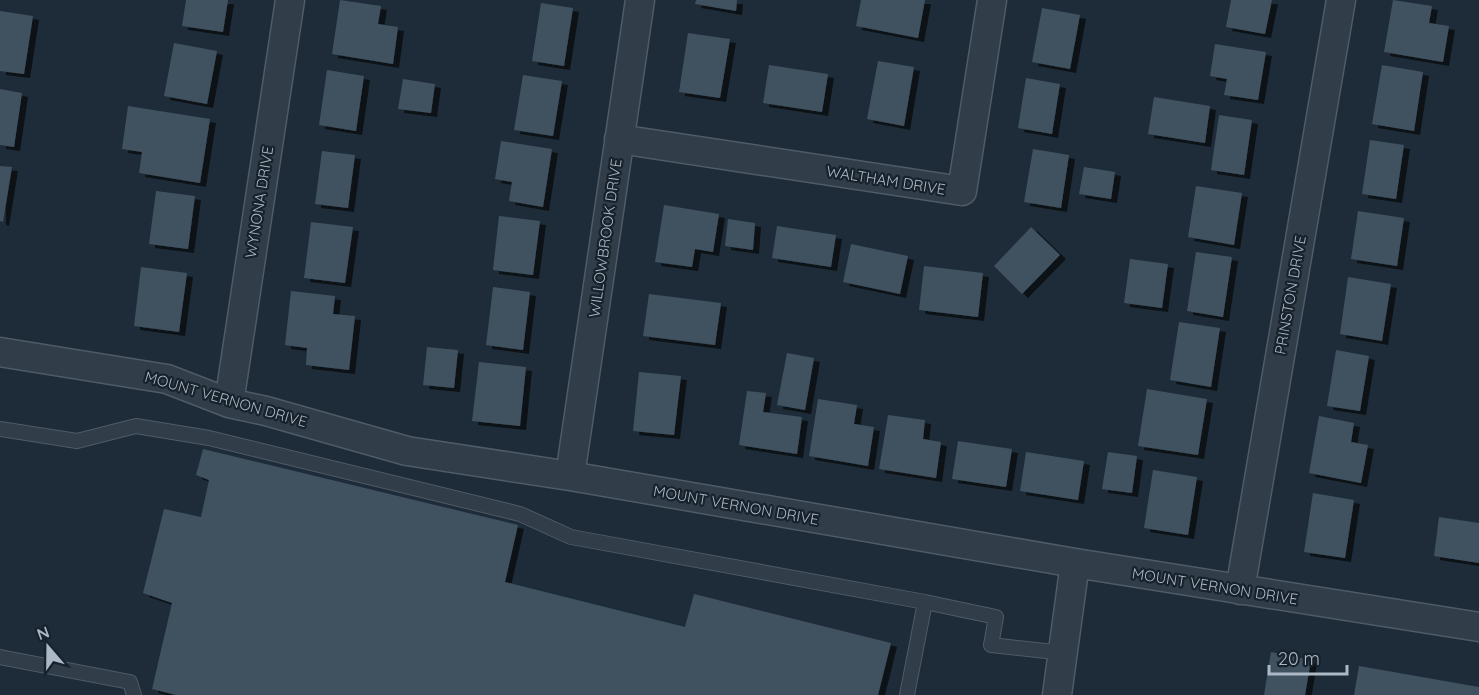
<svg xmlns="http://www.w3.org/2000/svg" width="1479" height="695" viewBox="0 0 1479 695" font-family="Quicksand,sans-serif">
<defs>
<filter id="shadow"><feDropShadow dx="6" dy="4" stdDeviation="0" flood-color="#0009"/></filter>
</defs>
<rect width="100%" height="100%" fill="#1d2c38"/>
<path fill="#405160" filter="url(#shadow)" d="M 186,0 L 228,0 L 223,32 L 182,26 Z
M 340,0 L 381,6 L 378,24 L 398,27 L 393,64 L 332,54 Z
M 696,0 L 737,0 L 736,11 L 695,4 Z
M 861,0 L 925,0 L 918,38 L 856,26 Z
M 1231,0 L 1272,0 L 1265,34 L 1226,27 Z
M 1393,0 L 1432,6 L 1429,23 L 1449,26 L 1443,62 L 1384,52 Z
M 541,3 L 573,8 L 564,66 L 532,61 Z
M 1042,8 L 1080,15 L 1070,69 L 1032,62 Z
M 0,11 L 33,16 L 24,74 L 0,71 Z
M 688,33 L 730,39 L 720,98 L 679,92 Z
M 174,43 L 217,51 L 207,104 L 164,96 Z
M 1215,44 L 1266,52 L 1258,100 L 1224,95 L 1227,79 L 1210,76 Z
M 878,61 L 914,67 L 904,126 L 867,119 Z
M 769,65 L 828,74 L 822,112 L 763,103 Z
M 1382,65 L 1423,72 L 1414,131 L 1372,124 Z
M 327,70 L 364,76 L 356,131 L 319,125 Z
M 523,75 L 562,81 L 553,136 L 514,130 Z
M 1026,78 L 1060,84 L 1052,134 L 1018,128 Z
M 403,79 L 435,84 L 431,113 L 398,109 Z
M 0,89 L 22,93 L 14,147 L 0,145 Z
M 1154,97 L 1210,106 L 1205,143 L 1148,134 Z
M 128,106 L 210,119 L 200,183 L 139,173 L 142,152 L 122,149 Z
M 1219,115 L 1252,120 L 1244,175 L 1211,170 Z
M 1370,140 L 1404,145 L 1396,199 L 1362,194 Z
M 501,141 L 552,149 L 543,207 L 509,201 L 512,182 L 495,179 Z
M 1033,149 L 1069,155 L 1061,208 L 1024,202 Z
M 322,151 L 355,155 L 348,208 L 315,204 Z
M 0,166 L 12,167 L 3,222 L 0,221 Z
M 1084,167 L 1115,172 L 1111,199 L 1079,194 Z
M 1196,186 L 1242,193 L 1234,245 L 1188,237 Z
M 156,191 L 195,196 L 188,249 L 149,244 Z
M 664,205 L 719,214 L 713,252 L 695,249 L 692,267 L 655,262 Z
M 1358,211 L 1404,218 L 1397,266 L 1351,259 Z
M 499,216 L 540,221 L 533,275 L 493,270 Z
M 728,219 L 755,223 L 753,250 L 725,246 Z
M 311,222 L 353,227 L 345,283 L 304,278 Z
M 777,226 L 836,235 L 831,267 L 772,258 Z
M 1031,227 L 1060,255 L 1022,294 L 994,266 Z
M 851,244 L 908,256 L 900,294 L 843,282 Z
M 1196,252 L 1232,257 L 1223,317 L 1187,311 Z
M 1130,259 L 1168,264 L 1162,308 L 1124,303 Z
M 924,266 L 983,273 L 978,317 L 919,310 Z
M 141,267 L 187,273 L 179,332 L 134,326 Z
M 1348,277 L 1391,284 L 1382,341 L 1340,334 Z
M 493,287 L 530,292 L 523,350 L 486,345 Z
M 291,291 L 335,296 L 333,314 L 355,316 L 349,370 L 306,365 L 307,348 L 285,345 Z
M 649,294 L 721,303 L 715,345 L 643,336 Z
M 1179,322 L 1220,328 L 1211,387 L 1170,380 Z
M 427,347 L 458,350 L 454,388 L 423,385 Z
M 1336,350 L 1369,356 L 1360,411 L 1327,406 Z
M 787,353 L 814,358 L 805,410 L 777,405 Z
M 479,362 L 526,367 L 520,426 L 472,421 Z
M 639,372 L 681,376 L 674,435 L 633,431 Z
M 1147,389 L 1207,399 L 1198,455 L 1138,446 Z
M 747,391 L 766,393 L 763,412 L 802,417 L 797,454 L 739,445 Z
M 818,399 L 857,405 L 854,424 L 874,427 L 868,466 L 809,456 Z
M 888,415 L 925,420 L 923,439 L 941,442 L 936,478 L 879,469 Z
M 1319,416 L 1354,423 L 1351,442 L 1368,445 L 1361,483 L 1309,473 Z
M 958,441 L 1012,449 L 1006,487 L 952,479 Z
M 203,449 L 518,525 L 505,582 L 685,627 L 694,594 L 891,643 L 878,695 L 176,695 L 152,689 L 172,603 L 143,593 L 164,509 L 201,517 L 209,480 L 196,475 Z
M 1026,452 L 1084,461 L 1078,500 L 1020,491 Z
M 1108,452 L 1137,456 L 1132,493 L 1102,489 Z
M 1153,470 L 1197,477 L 1188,535 L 1144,528 Z
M 1313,493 L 1354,500 L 1345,558 L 1304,552 Z
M 1439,517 L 1479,523 L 1479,563 L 1434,556 Z
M 1271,652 L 1311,660 L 1305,695 L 1264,695 Z
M 1359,666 L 1479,687 L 1479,695 L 1354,695 Z"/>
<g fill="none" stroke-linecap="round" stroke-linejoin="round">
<defs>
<path id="lane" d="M 0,429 L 77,441 L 136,426 L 209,438 L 520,514 L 571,537 L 925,602
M 0,657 L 130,682 L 134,695
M 907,695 L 925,602 L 996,617 L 991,645 L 1064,653"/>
<path id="street" d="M 619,139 L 962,191 L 992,0
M 0,352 L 167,379 L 229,403 L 266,411 L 407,451 L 570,476 L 1075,563 L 1479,627
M 229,403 L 290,0
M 570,476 L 640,0
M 1240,590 L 1341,0
M 1057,695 L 1075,563"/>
</defs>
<use href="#lane" stroke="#4f5b67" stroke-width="16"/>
<use href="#street" stroke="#4f5b67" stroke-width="31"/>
<use href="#lane" stroke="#313d48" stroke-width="14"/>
<use href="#street" stroke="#313d48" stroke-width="28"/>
</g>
<g text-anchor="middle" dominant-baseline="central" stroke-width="4.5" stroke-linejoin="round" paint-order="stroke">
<g font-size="15" fill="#abb8c6" stroke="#17222c">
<text transform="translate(886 180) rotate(9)">WALTHAM DRIVE</text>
<text transform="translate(259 202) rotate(-81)">WYNONA DRIVE</text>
<text transform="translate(605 238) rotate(-82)">WILLOWBROOK DRIVE</text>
<text transform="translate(1290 295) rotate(-80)">PRINSTON DRIVE</text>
<text transform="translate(226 399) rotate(16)">MOUNT VERNON DRIVE</text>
<text transform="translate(736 505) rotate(10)">MOUNT VERNON DRIVE</text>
<text transform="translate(1215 586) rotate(9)">MOUNT VERNON DRIVE</text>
</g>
</g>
<g transform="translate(48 647) rotate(340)" stroke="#17222c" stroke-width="4.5" paint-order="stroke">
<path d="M0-4.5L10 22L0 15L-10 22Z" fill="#abb8c6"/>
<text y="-9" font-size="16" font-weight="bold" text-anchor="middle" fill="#abb8c6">N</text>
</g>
<path d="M1269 665v9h78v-9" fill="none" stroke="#abb8c6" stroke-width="3"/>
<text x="1278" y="665" font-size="18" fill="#abb8c6" stroke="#17222c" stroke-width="4.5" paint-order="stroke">20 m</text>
</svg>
